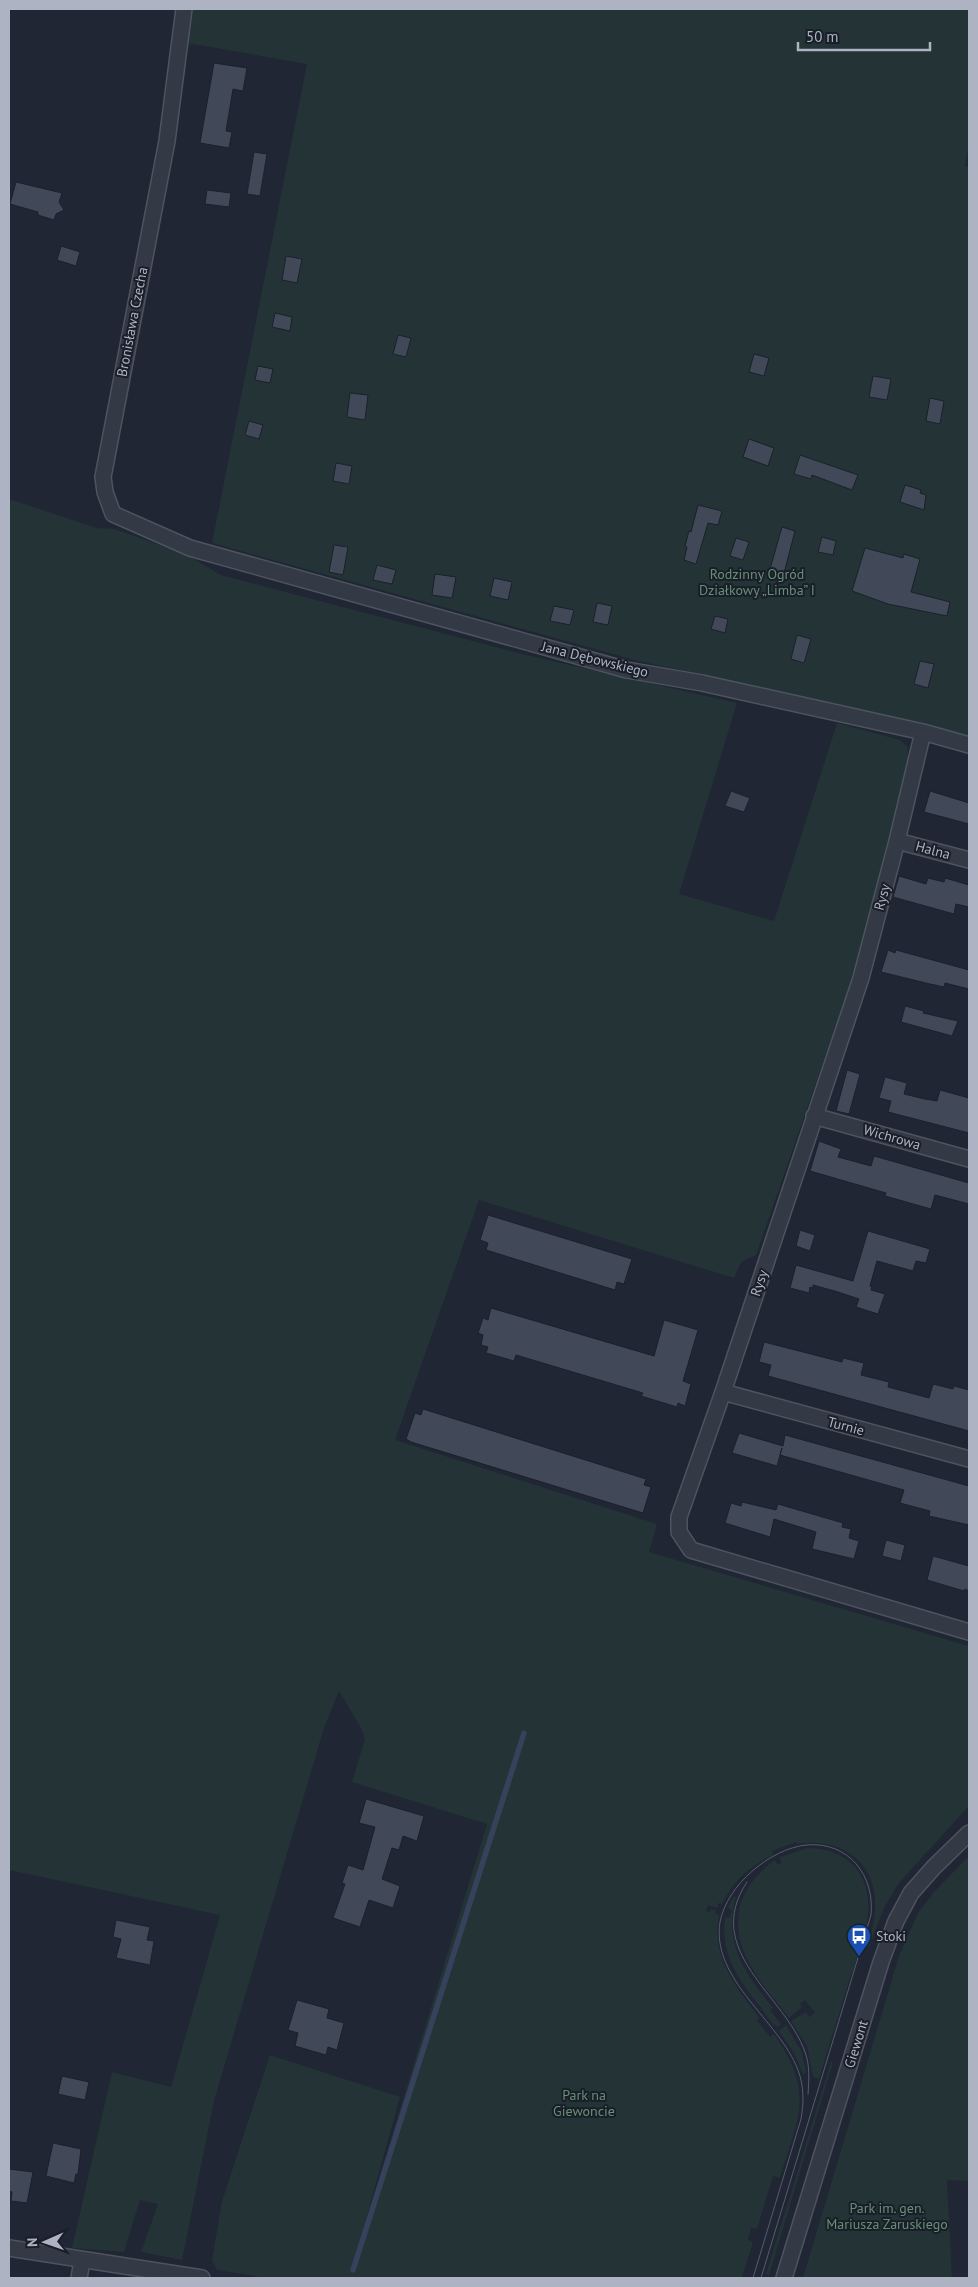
<svg xmlns="http://www.w3.org/2000/svg" width="978" height="2287" viewBox="0 0 978 2287" font-family="'PT Sans',sans-serif">
<rect width="100%" height="100%" fill="#202634"/>
<path fill="#233336" d="M 193,9 L 969,9 L 969,145 L 965,166 L 969,167 L 969,736 L 924,723 L 638,661 L 212,543 L 307,64 L 188,43 Z
M 9,499 L 97,528 L 115,529 L 187,555 L 221,575 L 526,655 L 737,703 L 679,894 L 774,921 L 837,723 L 900,740 L 907,746 L 909,759 L 855,971 L 756,1255 L 741,1262 L 734,1278 L 479,1200 L 395,1440 L 657,1524 L 649,1552 L 969,1646 L 969,1806 L 898,1884 L 884,1908 L 869,1947 L 867,1946 C 871,1934 875,1921 875,1908 C 877,1861 840,1837 797,1844 L 796,1842 L 772,1851 L 773,1855 C 750,1866 733,1881 722,1904 L 719,1903 L 717,1908 L 708,1905 L 706,1911 L 710,1912 L 711,1909 L 716,1910 L 715,1913 L 719,1915 C 711,1957 735,1986 760,2018 L 757,2020 L 770,2037 L 774,2034 C 815,2093 799,2116 780,2178 L 773,2176 L 757,2229 L 751,2228 L 748,2240 L 753,2242 L 742,2278 L 266,2278 L 217,2270 L 212,2260 L 222,2201 L 270,2055 L 400,2097 L 360,2241 L 487,1824 L 352,1782 L 365,1739 L 360,1726 L 339,1691 L 324,1728 L 214,2101 L 182,2260 L 141,2252 L 158,2204 L 140,2200 L 124,2252 L 72,2248 L 112,2072 L 171,2087 L 220,1915 L 9,1870 Z
M 808,1848 C 825,1848 841,1853 853,1865 C 885,1899 859,1950 847,1988 C 838,2018 828,2048 819,2079 L 813,2077 L 807,2046 L 791,2021 L 806,2012 L 809,2017 L 815,2013 L 805,2000 L 800,2004 L 802,2007 L 789,2018 C 777,2002 762,1986 752,1968 C 727,1927 736,1887 775,1860 L 777,1864 L 781,1864 L 780,1857 Z
M 969,1856 L 969,2181 L 947,2180 L 952,2278 L 803,2278 L 899,1956 L 918,1913 L 934,1892 Z
M 734,1896 L 736,1897 C 723,1944 745,1973 773,2008 L 770,2010 L 781,2024 L 777,2027 C 770,2023 764,2011 758,2004 C 737,1977 720,1953 725,1917 L 729,1918 L 732,1911 L 728,1907 Z
M 786,2025 L 802,2052 L 806,2073 L 803,2074 L 794,2053 L 779,2031 Z
M 831,2062 L 833,2062 L 769,2275 L 766,2274 Z"/>
<g fill="none" stroke-linecap="round" stroke-linejoin="round">
<path stroke="#36425c" stroke-width="5.5" d="M 353,2270 L 524,1733"/>
</g>
<path fill="#414959" stroke="#1b202b" d="M 214,63 L 247,68 L 243,91 L 233,89 L 226,131 L 232,132 L 229,148 L 200,143 Z
M 254,152 L 267,154 L 260,196 L 247,194 Z
M 16,182 L 62,193 L 59,202 L 64,210 L 56,214 L 54,220 L 38,215 L 38,212 L 10,204 Z
M 207,190 L 231,193 L 229,207 L 205,204 Z
M 61,246 L 80,252 L 76,266 L 57,260 Z
M 286,256 L 302,259 L 297,283 L 282,280 Z
M 275,313 L 292,317 L 290,331 L 272,327 Z
M 398,335 L 411,338 L 406,357 L 393,354 Z
M 754,354 L 769,358 L 764,376 L 749,372 Z
M 258,366 L 273,369 L 270,383 L 255,380 Z
M 873,376 L 891,379 L 887,400 L 869,397 Z
M 350,393 L 368,395 L 365,420 L 347,417 Z
M 930,398 L 944,401 L 940,424 L 926,421 Z
M 249,421 L 263,425 L 259,439 L 245,435 Z
M 749,439 L 774,448 L 768,466 L 743,457 Z
M 800,455 L 858,475 L 852,490 L 812,475 L 811,479 L 794,474 Z
M 336,463 L 352,466 L 349,484 L 333,481 Z
M 905,485 L 921,490 L 920,493 L 926,495 L 924,510 L 900,502 Z
M 698,505 L 722,511 L 718,525 L 708,523 L 696,564 L 684,560 L 687,547 L 685,546 L 689,531 L 691,532 Z
M 782,527 L 795,531 L 784,573 L 770,569 Z
M 822,537 L 836,541 L 833,555 L 818,552 Z
M 736,538 L 749,542 L 743,560 L 730,556 Z
M 334,545 L 348,547 L 343,575 L 329,572 Z
M 865,548 L 903,558 L 904,554 L 920,559 L 911,592 L 950,602 L 947,616 L 888,604 L 852,591 Z
M 377,565 L 396,570 L 392,584 L 373,580 Z
M 435,574 L 456,577 L 452,598 L 432,595 Z
M 494,578 L 512,582 L 508,600 L 490,596 Z
M 597,603 L 612,606 L 608,625 L 593,622 Z
M 554,606 L 574,610 L 570,625 L 550,621 Z
M 715,616 L 728,619 L 725,633 L 711,629 Z
M 797,635 L 811,639 L 804,663 L 791,659 Z
M 920,661 L 934,664 L 928,688 L 914,684 Z
M 731,791 L 750,798 L 744,812 L 725,806 Z
M 930,791 L 969,803 L 969,824 L 924,812 Z
M 899,876 L 926,884 L 928,878 L 944,882 L 945,878 L 969,885 L 969,907 L 956,904 L 954,914 L 893,897 Z
M 888,950 L 895,953 L 896,950 L 969,970 L 969,989 L 945,983 L 944,987 L 930,984 L 881,972 Z
M 905,1006 L 924,1011 L 923,1013 L 958,1021 L 952,1036 L 901,1022 Z
M 847,1070 L 860,1074 L 849,1114 L 836,1111 Z
M 885,1077 L 907,1083 L 904,1094 L 925,1099 L 937,1101 L 940,1090 L 969,1098 L 969,1133 L 888,1112 L 891,1101 L 879,1098 Z
M 819,1141 L 841,1149 L 838,1157 L 871,1166 L 874,1156 L 969,1183 L 969,1204 L 935,1195 L 931,1209 L 885,1196 L 886,1193 L 810,1171 Z
M 488,1215 L 632,1259 L 624,1284 L 617,1282 L 615,1290 L 486,1250 L 488,1243 L 480,1240 Z
M 800,1230 L 815,1235 L 810,1251 L 796,1246 Z
M 868,1231 L 930,1249 L 926,1263 L 916,1261 L 913,1271 L 877,1261 L 870,1286 L 872,1287 L 871,1290 L 885,1294 L 878,1314 L 856,1307 L 859,1299 L 838,1292 L 813,1285 L 813,1288 L 810,1287 L 809,1293 L 790,1288 L 796,1265 L 853,1281 Z
M 491,1308 L 654,1356 L 664,1320 L 698,1330 L 683,1381 L 691,1384 L 685,1406 L 678,1403 L 677,1407 L 641,1396 L 643,1393 L 516,1355 L 514,1361 L 486,1353 L 488,1347 L 481,1345 L 483,1335 L 478,1333 L 483,1318 L 488,1320 Z
M 764,1342 L 842,1362 L 843,1358 L 864,1363 L 861,1375 L 889,1382 L 888,1387 L 929,1398 L 933,1384 L 953,1389 L 954,1386 L 969,1390 L 969,1431 L 768,1376 L 771,1365 L 759,1362 Z
M 423,1409 L 646,1479 L 644,1485 L 651,1487 L 643,1513 L 411,1442 L 406,1439 L 415,1413 L 421,1415 Z
M 739,1433 L 783,1446 L 785,1435 L 969,1486 L 969,1525 L 929,1516 L 930,1511 L 900,1503 L 904,1490 L 780,1455 L 782,1448 L 777,1466 L 732,1453 Z
M 742,1502 L 776,1510 L 778,1504 L 843,1523 L 842,1527 L 851,1529 L 849,1538 L 859,1541 L 854,1559 L 812,1549 L 816,1532 L 774,1519 L 770,1537 L 725,1523 L 731,1503 L 741,1506 Z
M 886,1540 L 905,1545 L 901,1561 L 882,1556 Z
M 933,1556 L 969,1566 L 969,1591 L 965,1589 L 964,1591 L 927,1580 Z
M 366,1799 L 424,1816 L 417,1841 L 403,1836 L 399,1850 L 392,1848 L 382,1879 L 400,1886 L 393,1908 L 369,1900 L 360,1927 L 333,1918 L 345,1884 L 342,1883 L 348,1865 L 363,1870 L 375,1827 L 359,1823 Z
M 116,1920 L 150,1927 L 147,1940 L 154,1941 L 150,1965 L 116,1958 L 121,1939 L 113,1937 Z
M 297,2000 L 329,2009 L 327,2018 L 344,2023 L 337,2050 L 328,2047 L 326,2055 L 295,2046 L 298,2033 L 288,2030 Z
M 62,2076 L 89,2082 L 85,2100 L 58,2094 Z
M 53,2143 L 81,2149 L 78,2174 L 76,2174 L 74,2183 L 46,2176 Z
M 9,2169 L 33,2172 L 27,2203 L 11,2201 L 12,2192 L 9,2191 Z"/>
<g fill="none" stroke-linecap="round" stroke-linejoin="round">
<defs>
<path id="minor" d="M 184,9 L 167,141 L 103,477 L 105,492 L 113,514 L 190,548 L 627,670 L 702,683 L 923,732 L 969,745
M 923,732 L 897,841 L 861,978 L 723,1392 L 679,1517 L 679,1532 L 691,1550 L 969,1632
M 897,841 L 969,860
M 814,1116 L 969,1159
M 723,1392 L 969,1459
M 9,2248 L 202,2278
M 79,2278 L 82,2261
M 784,2278 L 881,1962 L 896,1921 L 911,1893 L 934,1867 L 969,1833"/>
</defs>
<use href="#minor" stroke="#4e5360" stroke-width="18"/>
<use href="#minor" stroke="#333945" stroke-width="15"/>
<path stroke="#555c6c" stroke-width="1" d="M 747,1882 C 701,1951 785,1995 805,2052 C 810,2065 809,2080 808,2094
M 753,2278 L 801,2119 C 804,2102 804,2086 798,2070 C 779,2020 711,1980 720,1922 C 727,1885 770,1849 806,1845 C 849,1841 875,1876 871,1915 L 761,2278"/>
</g>
<defs>
<symbol id="bus-pin" viewBox="-11 -11 22 30"><path d="M0 17L-7.5 6A9.5 9.5 0 1 1 7.5 6Z" fill="#1a4fb4" stroke="#191e29"/><path d="M-5-6H5V4H4V6H2V4H-2V6H-4V4H-5ZM-3.5-4V0h7V-4ZM-3.5 1.2v1.5H-2V1.2ZM2 1.2v1.5H3.5V1.2Z" fill="#fff"/></symbol>
</defs>
<g fill-rule="evenodd">
<use href="#bus-pin" x="845" y="1922" width="28" height="38"/>
</g>
<g text-anchor="middle" dominant-baseline="central" stroke-width="4" stroke-linejoin="round" paint-order="stroke">
<g font-size="14" fill="#adb3c2" stroke="#191e29">
<text transform="translate(132 322) rotate(-79)">Bronisława Czecha</text>
<text transform="translate(595 659) rotate(14)">Jana Dębowskiego</text>
<text transform="translate(933 850) rotate(15)">Halna</text>
<text transform="translate(882 897) rotate(-75)">Rysy</text>
<text transform="translate(892 1137) rotate(16)">Wichrowa</text>
<text transform="translate(759 1283) rotate(-72)">Rysy</text>
<text transform="translate(846 1426) rotate(15)">Turnie</text>
<text transform="translate(856 2044) rotate(-73)">Giewont</text>
</g>
<g font-size="14" fill="#669074" stroke="#191e29">
<text x="757" y="574">Rodzinny Ogród<tspan x="757" dy="16">Działkowy „Limba” I</tspan></text>
<text x="584" y="2095">Park na<tspan x="584" dy="16">Giewoncie</tspan></text>
<text x="887" y="2208">Park im. gen.<tspan x="887" dy="16">Mariusza Zaruskiego</tspan></text>
</g>
<g font-size="14" fill="#adb3c2" stroke="#191e29" text-anchor="start">
<text x="876" y="1936">Stoki</text>
</g>
</g>
<rect width="978" height="2287" fill="none" stroke="#adb3c2" stroke-width="20"/>
<g transform="translate(45 2242) rotate(268)" stroke="#191e29" stroke-width="4" paint-order="stroke">
<path d="M0-4L9 19L0 12L-9 19Z" fill="#adb3c2"/>
<text y="-8" font-size="14" font-weight="bold" text-anchor="middle" fill="#adb3c2">N</text>
</g>
<path d="M798 42v8h132v-8" fill="none" stroke="#adb3c2" stroke-width="2.5"/>
<text x="806" y="42" font-size="15" fill="#adb3c2" stroke="#191e29" stroke-width="4" paint-order="stroke">50 m</text>
</svg>
